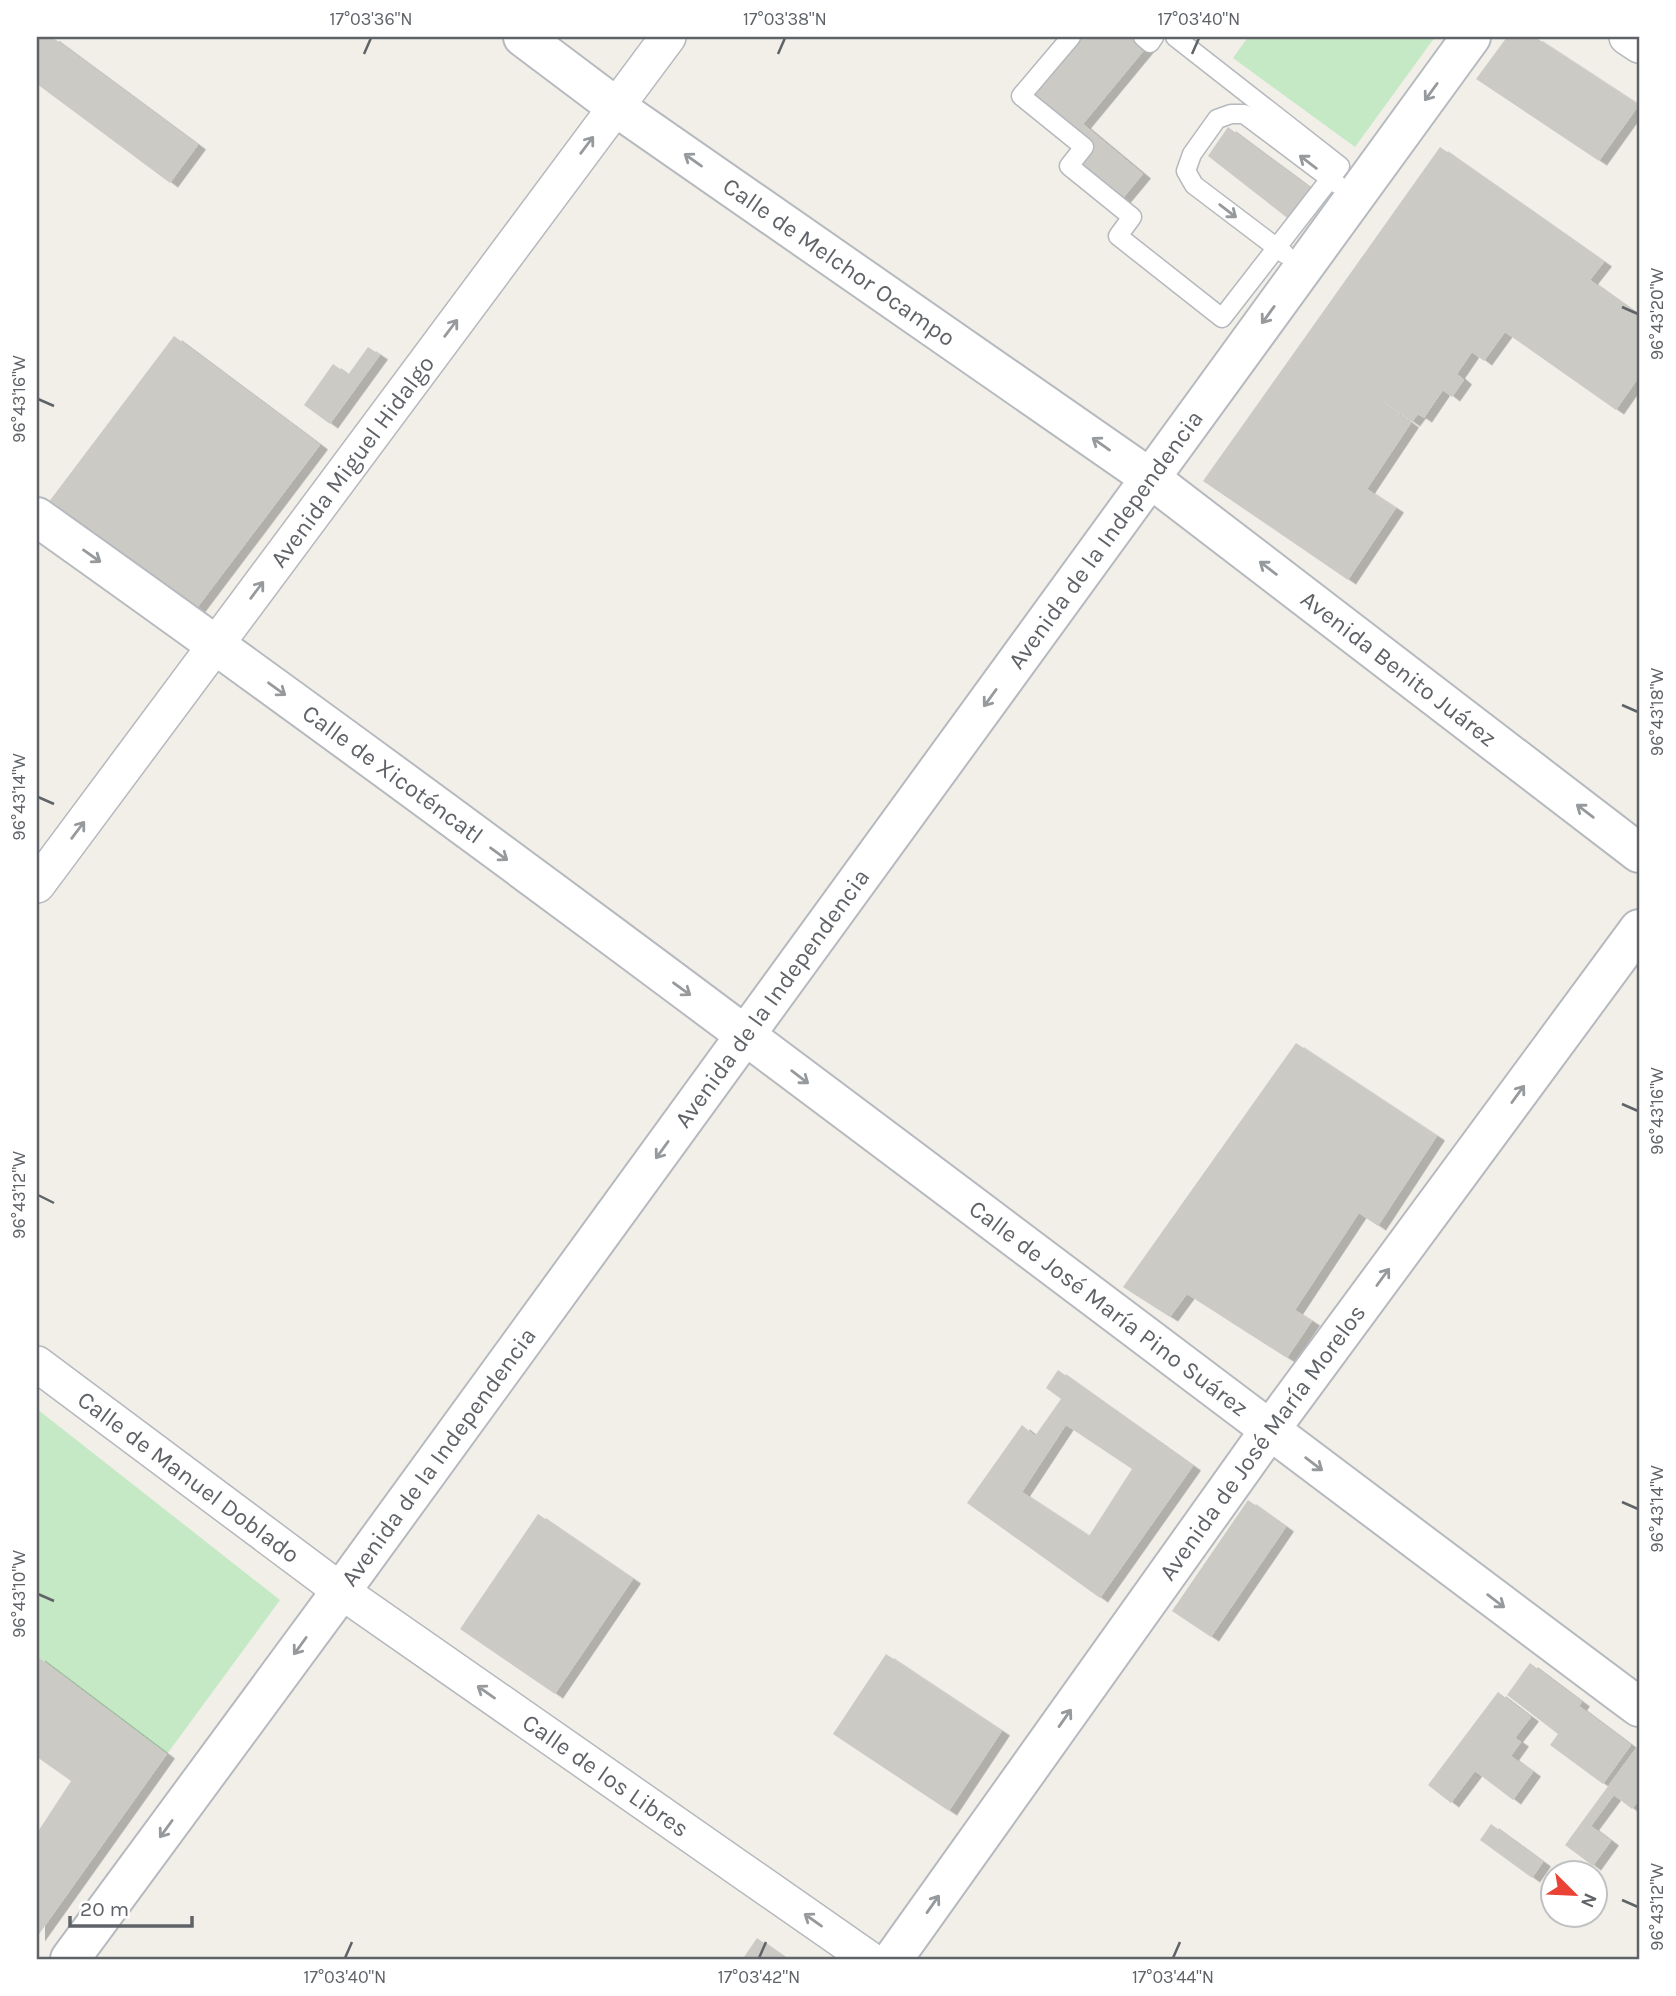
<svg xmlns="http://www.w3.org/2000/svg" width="1676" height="1996" viewBox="0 0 1676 1996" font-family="Karla,sans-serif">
<defs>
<filter id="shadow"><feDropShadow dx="8" dy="4.5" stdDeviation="0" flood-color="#0004"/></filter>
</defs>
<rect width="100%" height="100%" fill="#f1efe8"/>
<path fill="#c5e8c5" d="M 1248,37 L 1435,37 L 1355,147 L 1233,58 Z
M 37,1409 L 280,1600 L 167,1754 L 37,1656 Z"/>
<path fill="#cccac5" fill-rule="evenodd" filter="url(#shadow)" d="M 37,37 L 52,37 L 198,145 L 170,183 L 37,84 Z
M 1072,37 L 1142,37 L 1150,43 L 1083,124 L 1143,174 L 1118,204 L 1071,164 L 1086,147 L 1023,95 Z
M 1507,37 L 1535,37 L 1639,105 L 1599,161 L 1476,79 Z
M 1228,127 L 1317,193 L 1295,224 L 1208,156 Z
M 1440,147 L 1604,262 L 1590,280 L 1639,315 L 1639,377 L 1616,410 L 1505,332 L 1484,361 L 1472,352 L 1457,374 L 1464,380 L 1452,397 L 1443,390 L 1424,418 L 1418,414 L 1412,422 L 1342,372 L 1411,423 L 1367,489 L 1396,508 L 1348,580 L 1203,481 Z
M 174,336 L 320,445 L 191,616 L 45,507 Z
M 368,347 L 380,355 L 330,424 L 304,405 L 333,364 L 348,375 Z
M 1296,1043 L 1437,1136 L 1378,1226 L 1359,1213 L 1295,1310 L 1312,1321 L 1287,1358 L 1187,1294 L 1170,1317 L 1123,1287 Z
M 1058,1370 L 1193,1466 L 1100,1598 L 967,1503 L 1022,1425 L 1035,1436 L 1061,1399 L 1046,1388 ZM 1066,1425 L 1132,1469 L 1089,1536 L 1022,1492 Z
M 1248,1500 L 1286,1527 L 1211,1637 L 1172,1611 Z
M 538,1514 L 633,1579 L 555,1694 L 460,1629 Z
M 886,1654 L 1002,1731 L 949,1811 L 833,1734 Z
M 37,1656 L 167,1754 L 37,1937 L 37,1833 L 71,1781 L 37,1757 Z
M 1530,1663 L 1582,1702 L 1579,1706 L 1631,1745 L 1603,1784 L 1550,1745 L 1558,1734 L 1507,1695 Z
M 1498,1692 L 1531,1717 L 1515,1738 L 1521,1742 L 1511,1756 L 1533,1772 L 1513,1800 L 1475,1771 L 1451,1803 L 1428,1785 Z
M 1636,1748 L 1639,1751 L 1639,1800 L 1632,1809 L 1614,1795 L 1591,1826 L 1611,1841 L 1593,1866 L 1565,1845 Z
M 1491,1824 L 1543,1862 L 1532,1878 L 1480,1840 Z
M 757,1938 L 787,1959 L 747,1959 L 744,1957 Z"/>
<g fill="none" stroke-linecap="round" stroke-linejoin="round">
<defs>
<path id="lane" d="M 1071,37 L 1021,96 L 1084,147 L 1069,166 L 1132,217 L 1118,236 L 1222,318 L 1340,166 L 1175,37
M 1143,37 L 1150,43 L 1154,37
M 1285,254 L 1194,185 L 1186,171 L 1192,154 L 1217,119 L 1231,114 L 1244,114 L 1337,184"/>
<g id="street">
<path d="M 1627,37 L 1639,45"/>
<path id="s1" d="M 37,885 L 668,37"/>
<path id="s2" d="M 37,1364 L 341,1591 L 869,1959"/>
</g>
<g id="secondary">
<path id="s3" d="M 523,37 L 616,107 L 1150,478 L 1639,853"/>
<path id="s4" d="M 37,517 C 579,902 1106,1309 1639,1707"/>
<path id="s5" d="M 70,1959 L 341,1591 L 1471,37"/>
<path id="s6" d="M 893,1959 L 1269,1431 L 1639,929"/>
</g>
</defs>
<use href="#lane" stroke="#b5b8bc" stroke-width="21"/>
<use href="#street" stroke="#b5b8bc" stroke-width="38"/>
<use href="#secondary" stroke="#b6babf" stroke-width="42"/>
<use href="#lane" stroke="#fff" stroke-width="18"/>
<use href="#street" stroke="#fff" stroke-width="35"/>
<use href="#secondary" stroke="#fff" stroke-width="38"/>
</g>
<defs><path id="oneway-shaft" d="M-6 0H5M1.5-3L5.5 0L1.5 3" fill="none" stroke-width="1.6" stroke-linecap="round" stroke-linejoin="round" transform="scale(1.75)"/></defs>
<g stroke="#979a9d">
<use href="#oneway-shaft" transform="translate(1431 92) rotate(126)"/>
<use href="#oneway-shaft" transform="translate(587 145) rotate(-53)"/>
<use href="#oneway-shaft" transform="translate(693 160) rotate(-145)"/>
<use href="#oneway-shaft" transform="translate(1308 162) rotate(-143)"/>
<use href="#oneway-shaft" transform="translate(1228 211) rotate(38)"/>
<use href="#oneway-shaft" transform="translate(1268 315) rotate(126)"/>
<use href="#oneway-shaft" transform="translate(451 328) rotate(-53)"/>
<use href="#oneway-shaft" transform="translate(1101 444) rotate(-145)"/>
<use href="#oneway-shaft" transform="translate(92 556) rotate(35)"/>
<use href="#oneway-shaft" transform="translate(1268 568) rotate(-143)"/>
<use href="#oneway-shaft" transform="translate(257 590) rotate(-53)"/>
<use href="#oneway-shaft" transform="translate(277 689) rotate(36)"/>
<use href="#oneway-shaft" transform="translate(990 698) rotate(126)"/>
<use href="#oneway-shaft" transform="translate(1585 811) rotate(-143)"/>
<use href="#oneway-shaft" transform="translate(78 830) rotate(-53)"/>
<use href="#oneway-shaft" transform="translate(499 854) rotate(36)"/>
<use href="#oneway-shaft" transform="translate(682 989) rotate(36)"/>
<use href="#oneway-shaft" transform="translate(800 1077) rotate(37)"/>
<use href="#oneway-shaft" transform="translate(1518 1094) rotate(-54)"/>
<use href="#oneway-shaft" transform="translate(662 1150) rotate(126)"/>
<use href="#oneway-shaft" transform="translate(1383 1277) rotate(-54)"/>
<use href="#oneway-shaft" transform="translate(1314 1464) rotate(37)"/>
<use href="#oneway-shaft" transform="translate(1496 1601) rotate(37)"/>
<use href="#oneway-shaft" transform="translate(300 1646) rotate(126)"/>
<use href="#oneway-shaft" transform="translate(486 1692) rotate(-145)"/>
<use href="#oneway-shaft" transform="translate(1065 1718) rotate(-55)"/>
<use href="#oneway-shaft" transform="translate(166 1829) rotate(126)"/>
<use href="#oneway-shaft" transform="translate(933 1904) rotate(-55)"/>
<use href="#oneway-shaft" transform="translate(813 1920) rotate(-145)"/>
</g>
<path fill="none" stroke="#5f6368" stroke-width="2.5" d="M 364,54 L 371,38M 778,54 L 785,38M 1192,54 L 1199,38M 1622,307 L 1638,314M 38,399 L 54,406M 1622,705 L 1638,712M 38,797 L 54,804M 1622,1104 L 1638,1111M 38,1195 L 54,1203M 1622,1502 L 1638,1509M 38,1594 L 54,1601M 1622,1900 L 1638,1907M 345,1958 L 352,1942M 759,1958 L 766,1942M 1173,1958 L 1180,1942"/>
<g text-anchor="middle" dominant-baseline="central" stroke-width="5" stroke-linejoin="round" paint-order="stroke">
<g font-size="24" fill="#5f6368" stroke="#fff">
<text stroke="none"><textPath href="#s3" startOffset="388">Calle de Melchor Ocampo</textPath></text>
<text stroke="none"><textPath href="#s1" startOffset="528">Avenida Miguel Hidalgo</textPath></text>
<text stroke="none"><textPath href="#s5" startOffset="1757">Avenida de la Independencia</textPath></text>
<text stroke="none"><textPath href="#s3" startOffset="1080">Avenida Benito Juárez</textPath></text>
<text stroke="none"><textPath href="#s4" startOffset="439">Calle de Xicoténcatl</textPath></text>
<text stroke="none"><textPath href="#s5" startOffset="1190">Avenida de la Independencia</textPath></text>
<text stroke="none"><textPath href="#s4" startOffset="1332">Calle de José María Pino Suárez</textPath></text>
<text stroke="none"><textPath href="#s6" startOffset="635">Avenida de José María Morelos</textPath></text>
<text stroke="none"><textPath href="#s5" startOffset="623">Avenida de la Independencia</textPath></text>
<text stroke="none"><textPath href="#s2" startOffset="189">Calle de Manuel Doblado</textPath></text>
<text stroke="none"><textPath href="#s2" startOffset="702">Calle de los Libres</textPath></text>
</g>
</g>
<rect width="1676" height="1996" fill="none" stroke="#ffffff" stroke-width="77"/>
<g transform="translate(1574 1894) rotate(114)"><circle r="33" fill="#ffffff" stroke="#bfc1c3" stroke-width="2"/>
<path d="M0-5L12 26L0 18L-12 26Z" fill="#ea4335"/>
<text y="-10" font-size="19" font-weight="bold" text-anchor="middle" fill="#5f6368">N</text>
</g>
<path d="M70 1916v10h122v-10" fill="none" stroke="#5f6368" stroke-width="3.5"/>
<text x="80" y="1916" font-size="21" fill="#5f6368" stroke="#ffffff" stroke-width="5" paint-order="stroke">20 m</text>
<rect x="38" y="38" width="1600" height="1920" fill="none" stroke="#5f6368" stroke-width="2.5"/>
<g font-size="18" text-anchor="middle" fill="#5f6368">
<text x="371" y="25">17°03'36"N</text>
<text x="785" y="25">17°03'38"N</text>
<text x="1199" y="25">17°03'40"N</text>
<text transform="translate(1657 314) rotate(-90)" y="6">96°43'20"W</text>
<text transform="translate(19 399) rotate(-90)" y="6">96°43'16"W</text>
<text transform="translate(1657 712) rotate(-90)" y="6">96°43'18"W</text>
<text transform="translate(19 797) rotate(-90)" y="6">96°43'14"W</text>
<text transform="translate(1657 1111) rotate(-90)" y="6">96°43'16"W</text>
<text transform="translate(19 1195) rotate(-90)" y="6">96°43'12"W</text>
<text transform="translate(1657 1509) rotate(-90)" y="6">96°43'14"W</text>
<text transform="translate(19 1594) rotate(-90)" y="6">96°43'10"W</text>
<text transform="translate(1657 1907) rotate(-90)" y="6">96°43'12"W</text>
<text x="345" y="1983">17°03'40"N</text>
<text x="759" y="1983">17°03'42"N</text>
<text x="1173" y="1983">17°03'44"N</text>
</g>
</svg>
